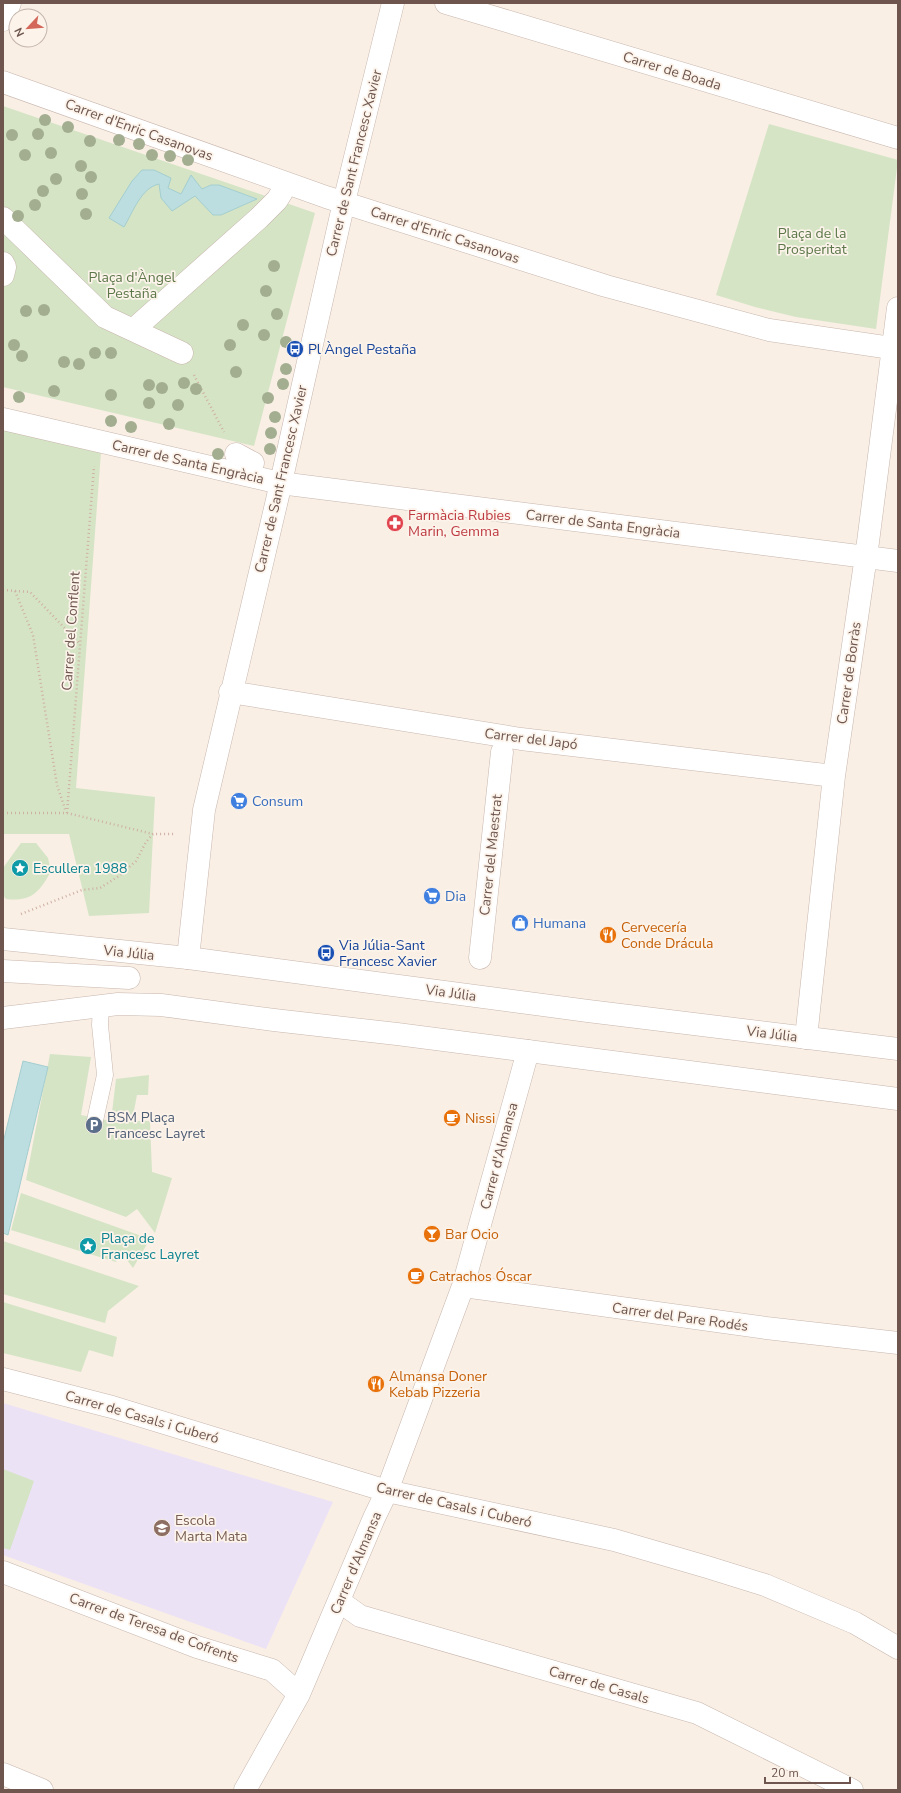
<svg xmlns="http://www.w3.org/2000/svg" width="901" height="1793" viewBox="0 0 901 1793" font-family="'Nunito Sans',sans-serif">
<rect width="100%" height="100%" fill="#f9efe5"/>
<path fill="#ece2f5" d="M 3,1403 L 333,1502 L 266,1649 L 3,1555 Z"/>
<path fill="#d5e4c5" d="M 3,106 L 315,213 L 254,446 L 3,387 Z
M 769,124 L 898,160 L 876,329 L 796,317 L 755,307 L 716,295 Z
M 3,430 L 101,452 L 76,788 L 155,797 L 149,913 L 89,916 L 69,834 L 3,834 Z
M 21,843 L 36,843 L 48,858 L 51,871 C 40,892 31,902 6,899 L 3,895 L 3,868 Z
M 50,1054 L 91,1057 L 81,1115 L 111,1121 L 116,1079 L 149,1075 L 148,1095 L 137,1095 L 132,1121 L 150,1121 L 152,1172 L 172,1178 L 155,1233 L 137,1209 L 126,1217 L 26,1180 Z
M 21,1193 L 150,1239 L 133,1268 L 121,1252 L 116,1262 L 11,1230 Z
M 3,1241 L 139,1286 L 108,1311 L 105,1323 L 3,1294 Z
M 3,1302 L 117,1337 L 113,1357 L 89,1350 L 81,1372 L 3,1353 Z
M 3,1469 L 34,1481 L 10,1550 L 3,1548 Z"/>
<path fill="#bcdee0" stroke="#a4ced0" d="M 142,170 L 154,170 L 171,178 L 168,188 L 181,194 L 191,175 L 202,189 L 211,185 L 219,185 L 257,199 L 221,215 L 213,215 L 195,196 L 172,211 L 161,198 L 159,184 C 141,188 133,212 124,227 L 109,218 L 132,181 Z
M 23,1061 L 48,1067 L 8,1235 L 3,1233 L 3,1143 Z"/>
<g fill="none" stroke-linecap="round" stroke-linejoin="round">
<defs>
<path id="service" d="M 94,1125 L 105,1075 L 100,1025 L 101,1007"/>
<path id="pedestrian" d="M 3,20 L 10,3
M 3,218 L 105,317 L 182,353
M 3,263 L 5,267 L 3,275
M 133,330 L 259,218 L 277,200 L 282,192
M 236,454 L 253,463
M 480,958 L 502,752
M 3,971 L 129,978"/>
<path id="minor" d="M 446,3 L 898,138
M 3,82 L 326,197 L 606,286 L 769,330 L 898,349
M 3,419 L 280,483 L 898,561
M 230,692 L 521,739 L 834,776
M 188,958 L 204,810 L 277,500 L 344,202 L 393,3
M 806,1038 L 834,776 L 868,542 L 898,308
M 463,1286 L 766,1328 L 898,1343
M 3,1379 L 112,1407 L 387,1491 L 614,1540 L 707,1567 L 765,1585 L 855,1623 L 898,1648
M 3,1572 L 197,1647 L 272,1670 L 299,1694
M 339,1601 L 360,1616 L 697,1713 L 852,1790
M 3,1774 L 42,1790
M 245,1790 L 299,1694 L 374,1518 L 387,1491 L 463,1286 L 528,1051"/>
<path id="tertiary" d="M 3,939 L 188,958 L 588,1011 L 898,1049
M 3,1018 L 118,1004 L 161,1005 L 274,1020 L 397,1034 L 898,1099"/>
</defs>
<use href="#service" stroke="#c8b6ad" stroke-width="17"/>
<use href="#pedestrian" stroke="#c8b6ad" stroke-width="23"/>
<use href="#minor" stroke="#c8b6ad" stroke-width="23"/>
<use href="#tertiary" stroke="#c8b6ad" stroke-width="23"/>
<path stroke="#cfb0a4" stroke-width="2.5" stroke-dasharray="1 3" stroke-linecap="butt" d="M 194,375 L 224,432
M 3,590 L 30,592 L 80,644
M 15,591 L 33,635 L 57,785 L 66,812
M 3,813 L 67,813 L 153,834
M 67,813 L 94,466
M 21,914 L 82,890 L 100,888 L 119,876 L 136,861 L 146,842 L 153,834 L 175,834"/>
<use href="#service" stroke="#fff" stroke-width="16"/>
<use href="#pedestrian" stroke="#fff" stroke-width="22"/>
<use href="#minor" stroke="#fff" stroke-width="22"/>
<use href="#tertiary" stroke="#fff" stroke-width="22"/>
</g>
<g fill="#a3ae90">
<circle cx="45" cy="120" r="6"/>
<circle cx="68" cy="127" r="6"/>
<circle cx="38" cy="134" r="6"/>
<circle cx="12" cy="135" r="6"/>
<circle cx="119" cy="140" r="6"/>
<circle cx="90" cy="141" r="6"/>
<circle cx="139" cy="144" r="6"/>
<circle cx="51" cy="153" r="6"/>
<circle cx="25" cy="155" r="6"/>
<circle cx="152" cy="155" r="6"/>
<circle cx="170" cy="156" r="6"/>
<circle cx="188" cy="160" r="6"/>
<circle cx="81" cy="166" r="6"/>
<circle cx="91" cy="177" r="6"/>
<circle cx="56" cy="179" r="6"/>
<circle cx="43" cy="191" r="6"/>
<circle cx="82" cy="194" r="6"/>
<circle cx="35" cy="205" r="6"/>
<circle cx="86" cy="214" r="6"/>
<circle cx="18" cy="216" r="6"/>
<circle cx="274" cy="266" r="6"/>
<circle cx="266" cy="291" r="6"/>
<circle cx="44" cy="310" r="6"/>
<circle cx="26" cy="311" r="6"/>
<circle cx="277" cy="314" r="6"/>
<circle cx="243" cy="325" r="6"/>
<circle cx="264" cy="335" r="6"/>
<circle cx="286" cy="342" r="6"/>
<circle cx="14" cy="345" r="6"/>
<circle cx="230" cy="345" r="6"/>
<circle cx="95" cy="353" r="6"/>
<circle cx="111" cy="353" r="6"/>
<circle cx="22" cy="356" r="6"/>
<circle cx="64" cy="362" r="6"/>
<circle cx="79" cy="364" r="6"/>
<circle cx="286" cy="369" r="6"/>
<circle cx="236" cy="372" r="6"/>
<circle cx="184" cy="383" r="6"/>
<circle cx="283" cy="384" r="6"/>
<circle cx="149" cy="385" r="6"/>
<circle cx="162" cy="388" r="6"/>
<circle cx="196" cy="389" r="6"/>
<circle cx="54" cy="391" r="6"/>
<circle cx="111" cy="395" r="6"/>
<circle cx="19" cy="397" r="6"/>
<circle cx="268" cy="398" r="6"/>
<circle cx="149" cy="403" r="6"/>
<circle cx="178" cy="405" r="6"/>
<circle cx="275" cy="417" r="6"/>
<circle cx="111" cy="421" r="6"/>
<circle cx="169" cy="424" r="6"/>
<circle cx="131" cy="427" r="6"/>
<circle cx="271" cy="433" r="6"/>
<circle cx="270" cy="449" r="6"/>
<circle cx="218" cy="454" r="6"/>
</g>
<defs>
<symbol id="bus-disc" viewBox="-11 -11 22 22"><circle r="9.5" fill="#1a4fb4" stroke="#fcf3ea"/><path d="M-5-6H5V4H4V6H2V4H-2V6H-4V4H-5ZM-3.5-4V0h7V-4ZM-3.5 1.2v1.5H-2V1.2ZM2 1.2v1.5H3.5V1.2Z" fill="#fff"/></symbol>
<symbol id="pharmacy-disc" viewBox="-11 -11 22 22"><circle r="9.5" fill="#e0444e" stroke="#fcf3ea"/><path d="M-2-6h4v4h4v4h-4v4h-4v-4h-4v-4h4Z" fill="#fff"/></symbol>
<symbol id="supermarket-disc" viewBox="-11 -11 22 22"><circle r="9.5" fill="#3f7fe0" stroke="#fcf3ea"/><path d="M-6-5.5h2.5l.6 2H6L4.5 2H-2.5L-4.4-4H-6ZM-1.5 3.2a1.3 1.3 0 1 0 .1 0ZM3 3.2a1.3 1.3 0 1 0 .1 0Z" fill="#fff"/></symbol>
<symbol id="sight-disc" viewBox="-11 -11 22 22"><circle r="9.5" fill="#0f9aa8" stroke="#fcf3ea"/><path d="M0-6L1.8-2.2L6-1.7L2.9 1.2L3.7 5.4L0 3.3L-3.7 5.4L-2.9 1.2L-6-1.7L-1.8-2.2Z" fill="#fff"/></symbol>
<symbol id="shop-disc" viewBox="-11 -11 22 22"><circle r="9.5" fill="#3f7fe0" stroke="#fcf3ea"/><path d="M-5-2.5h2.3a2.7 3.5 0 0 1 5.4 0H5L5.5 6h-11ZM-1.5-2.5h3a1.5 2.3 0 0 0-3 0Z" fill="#fff"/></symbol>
<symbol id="restaurant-disc" viewBox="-11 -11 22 22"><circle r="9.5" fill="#e8710a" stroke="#fcf3ea"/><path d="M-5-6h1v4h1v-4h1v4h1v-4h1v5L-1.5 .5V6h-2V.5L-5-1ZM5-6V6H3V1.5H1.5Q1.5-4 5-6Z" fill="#fff"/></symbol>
<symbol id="cafe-disc" viewBox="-11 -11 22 22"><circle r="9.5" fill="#e8710a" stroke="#fcf3ea"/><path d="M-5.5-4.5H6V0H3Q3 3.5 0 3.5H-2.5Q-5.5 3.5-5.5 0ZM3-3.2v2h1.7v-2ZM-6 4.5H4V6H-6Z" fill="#fff"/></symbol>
<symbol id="parking-disc" viewBox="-11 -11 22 22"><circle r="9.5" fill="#5c6f8a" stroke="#fcf3ea"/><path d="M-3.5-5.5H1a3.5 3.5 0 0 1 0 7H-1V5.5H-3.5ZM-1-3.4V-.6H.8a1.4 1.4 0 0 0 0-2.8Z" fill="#fff"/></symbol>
<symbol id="bar-disc" viewBox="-11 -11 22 22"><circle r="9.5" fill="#e8710a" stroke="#fcf3ea"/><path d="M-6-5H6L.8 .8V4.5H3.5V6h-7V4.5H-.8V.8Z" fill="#fff"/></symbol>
<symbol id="school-disc" viewBox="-11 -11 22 22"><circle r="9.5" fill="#8d6e63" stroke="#fcf3ea"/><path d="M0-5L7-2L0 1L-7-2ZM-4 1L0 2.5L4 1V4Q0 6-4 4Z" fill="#fff"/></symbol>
</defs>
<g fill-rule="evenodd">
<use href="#bus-disc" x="285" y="339" width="20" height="20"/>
<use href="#pharmacy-disc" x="385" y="513" width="20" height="20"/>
<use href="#supermarket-disc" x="229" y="791" width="20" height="20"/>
<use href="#sight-disc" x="10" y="858" width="20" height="20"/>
<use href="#supermarket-disc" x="422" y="886" width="20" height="20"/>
<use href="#shop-disc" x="510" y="913" width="20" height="20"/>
<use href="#restaurant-disc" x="598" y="925" width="20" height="20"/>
<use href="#bus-disc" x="316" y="943" width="20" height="20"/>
<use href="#cafe-disc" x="442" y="1108" width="20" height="20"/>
<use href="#parking-disc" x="84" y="1115" width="20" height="20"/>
<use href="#bar-disc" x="422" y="1224" width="20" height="20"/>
<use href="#sight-disc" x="78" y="1236" width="20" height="20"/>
<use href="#cafe-disc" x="406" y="1266" width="20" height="20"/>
<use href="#restaurant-disc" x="366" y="1374" width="20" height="20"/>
<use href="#school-disc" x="152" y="1518" width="20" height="20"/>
</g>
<g text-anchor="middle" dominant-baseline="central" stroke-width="3.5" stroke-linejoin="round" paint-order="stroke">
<g font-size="14" fill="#6e564e" stroke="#fcf3ea">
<text transform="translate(672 71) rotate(17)">Carrer de Boada</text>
<text transform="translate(139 130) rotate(20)">Carrer d'Enric Casanovas</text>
<text transform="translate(354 163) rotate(-76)">Carrer de Sant Francesc Xavier</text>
<text transform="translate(445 235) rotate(18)">Carrer d'Enric Casanovas</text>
<text transform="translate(188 462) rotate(13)">Carrer de Santa Engràcia</text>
<text transform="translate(281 479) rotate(-77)">Carrer de Sant Francesc Xavier</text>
<text transform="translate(603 524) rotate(7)">Carrer de Santa Engràcia</text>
<text transform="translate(71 631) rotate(-86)">Carrer del Conflent</text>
<text transform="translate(849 673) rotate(-82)">Carrer de Borràs</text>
<text transform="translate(531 739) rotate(7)">Carrer del Japó</text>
<text transform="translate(491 855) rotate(-84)">Carrer del Maestrat</text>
<text transform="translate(129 953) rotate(6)">Via Júlia</text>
<text transform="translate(451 993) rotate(8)">Via Júlia</text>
<text transform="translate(772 1034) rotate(7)">Via Júlia</text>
<text transform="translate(499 1156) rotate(-75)">Carrer d'Almansa</text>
<text transform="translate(680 1317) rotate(8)">Carrer del Pare Rodés</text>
<text transform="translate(142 1417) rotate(16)">Carrer de Casals i Cuberó</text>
<text transform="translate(454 1505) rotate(13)">Carrer de Casals i Cuberó</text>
<text transform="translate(356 1563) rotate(-67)">Carrer d'Almansa</text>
<text transform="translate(154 1628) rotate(20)">Carrer de Teresa de Cofrents</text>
<text transform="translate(599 1685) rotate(16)">Carrer de Casals</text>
</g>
<g font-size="14" fill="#5c784a" stroke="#fcf3ea">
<text x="812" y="233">Plaça de la<tspan x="812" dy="16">Prosperitat</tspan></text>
<text x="132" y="277">Plaça d'Àngel<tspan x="132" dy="16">Pestaña</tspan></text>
</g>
<g font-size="14" fill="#164399" stroke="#fcf3ea" text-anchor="start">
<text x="308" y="349">Pl Àngel Pestaña</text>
<text x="339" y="945">Via Júlia-Sant<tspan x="339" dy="16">Francesc Xavier</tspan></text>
</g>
<g font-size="14" fill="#be3a42" stroke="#fcf3ea" text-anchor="start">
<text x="408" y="515">Farmàcia Rubies<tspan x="408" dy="16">Marin, Gemma</tspan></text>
</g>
<g font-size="14" fill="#366cbe" stroke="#fcf3ea" text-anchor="start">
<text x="252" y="801">Consum</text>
<text x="445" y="896">Dia</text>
<text x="533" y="923">Humana</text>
</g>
<g font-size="14" fill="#0d838f" stroke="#fcf3ea" text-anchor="start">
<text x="33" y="868">Escullera 1988</text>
<text x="101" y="1238">Plaça de<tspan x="101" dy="16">Francesc Layret</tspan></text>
</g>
<g font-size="14" fill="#c56008" stroke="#fcf3ea" text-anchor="start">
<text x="621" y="927">Cervecería<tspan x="621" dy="16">Conde Drácula</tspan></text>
<text x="465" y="1118">Nissi</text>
<text x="445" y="1234">Bar Ocio</text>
<text x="429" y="1276">Catrachos Óscar</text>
<text x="389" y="1376">Almansa Doner<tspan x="389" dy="16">Kebab Pizzeria</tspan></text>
</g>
<g font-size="14" fill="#4e5e75" stroke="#fcf3ea" text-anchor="start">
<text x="107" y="1117">BSM Plaça<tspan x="107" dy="16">Francesc Layret</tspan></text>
</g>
<g font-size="14" fill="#785e54" stroke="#fcf3ea" text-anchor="start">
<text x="175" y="1520">Escola<tspan x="175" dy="16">Marta Mata</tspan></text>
</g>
</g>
<rect width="901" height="1793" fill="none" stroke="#6e564e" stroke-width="8"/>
<g transform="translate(28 28) rotate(244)"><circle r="19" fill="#fcf3ea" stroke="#c3b4ac"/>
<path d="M0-3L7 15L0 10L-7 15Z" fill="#d3685a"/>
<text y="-6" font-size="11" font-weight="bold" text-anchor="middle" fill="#6e564e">N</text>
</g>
<path d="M765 1777v6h85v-6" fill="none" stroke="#6e564e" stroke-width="2"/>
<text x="771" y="1777" font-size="12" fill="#6e564e" stroke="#fcf3ea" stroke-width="3" paint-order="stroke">20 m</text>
</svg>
